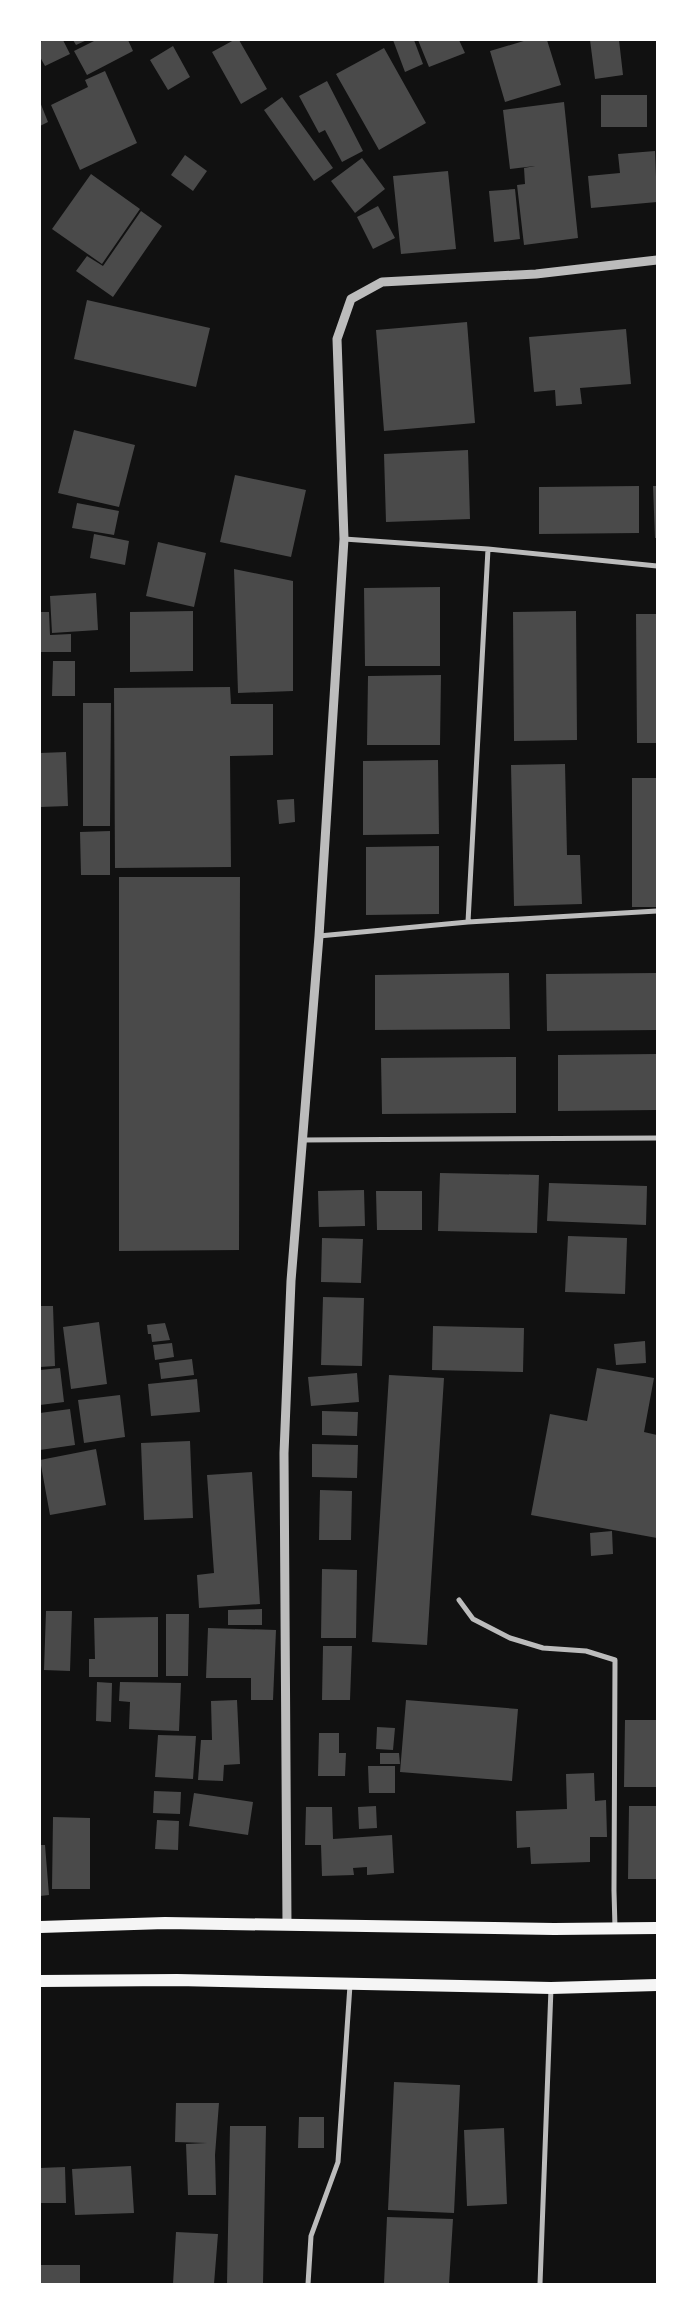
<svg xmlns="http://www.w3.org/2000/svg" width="697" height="2324" viewBox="0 0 697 2324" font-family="'Public Sans',sans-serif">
<rect width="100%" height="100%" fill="#111"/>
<path fill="#4a4a4a" d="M 44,40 L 63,40 L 70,54 L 45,66 L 40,57 L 40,42 Z
M 73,40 L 87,40 L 76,45 Z
M 96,40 L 128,40 L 133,51 L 87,75 L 74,51 Z
M 234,40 L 239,40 L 267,89 L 241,104 L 212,52 Z
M 393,40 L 414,40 L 423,64 L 405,72 Z
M 418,40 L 459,40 L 465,53 L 429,67 Z
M 527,40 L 547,40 L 561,85 L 505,102 L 490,51 Z
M 590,40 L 619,40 L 623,75 L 595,79 Z
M 173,46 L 190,77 L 168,90 L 150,60 Z
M 384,48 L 426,123 L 379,150 L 336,74 Z
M 105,71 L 137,143 L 80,170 L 51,105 L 88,87 L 85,80 Z
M 327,81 L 363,151 L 342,162 L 325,130 L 319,133 L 299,96 Z
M 601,95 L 647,95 L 647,127 L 601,127 Z
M 282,97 L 333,168 L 314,181 L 264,110 Z
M 40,102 L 48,122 L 40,126 Z
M 564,102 L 578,238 L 524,245 L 517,185 L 525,184 L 524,168 L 535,166 L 510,169 L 503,110 Z
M 655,151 L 657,202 L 591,208 L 588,176 L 620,173 L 618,154 Z
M 185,155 L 207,171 L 193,191 L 171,175 Z
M 362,158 L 385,189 L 355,213 L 331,181 Z
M 448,171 L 456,249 L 401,254 L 393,176 Z
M 91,174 L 140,209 L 102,264 L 52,229 Z
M 515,189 L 520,239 L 494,242 L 489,191 Z
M 378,206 L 395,238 L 373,249 L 357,217 Z
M 141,211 L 162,226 L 113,297 L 76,271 L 87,256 L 103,266 Z
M 87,300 L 210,328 L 196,387 L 74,359 Z
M 467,322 L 475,423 L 384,431 L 376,330 Z
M 626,329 L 631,384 L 580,388 L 582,404 L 556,406 L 555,390 L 534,392 L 529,337 Z
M 74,430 L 135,445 L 119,507 L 58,493 Z
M 468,450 L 470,519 L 386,522 L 384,454 Z
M 235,475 L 306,490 L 291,557 L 220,542 Z
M 639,486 L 639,533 L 539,534 L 539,487 Z
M 653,486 L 657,486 L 657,538 L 655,538 Z
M 77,503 L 119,511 L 114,535 L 72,528 Z
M 94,534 L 129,541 L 125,565 L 90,558 Z
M 158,542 L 206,553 L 194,607 L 146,596 Z
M 234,569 L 293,581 L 293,691 L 238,693 Z
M 440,587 L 440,666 L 365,666 L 364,588 Z
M 96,593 L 98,630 L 52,633 L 50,596 Z
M 193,611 L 193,671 L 130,672 L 130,612 Z
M 576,611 L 577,740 L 514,741 L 513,612 Z
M 40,612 L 49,612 L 50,635 L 71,634 L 71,652 L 40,652 Z
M 636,614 L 657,614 L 657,743 L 637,743 Z
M 53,661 L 75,661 L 75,696 L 52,696 Z
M 441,675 L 440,745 L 367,745 L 368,676 Z
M 230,687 L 231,704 L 273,704 L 273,755 L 230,756 L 231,867 L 115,868 L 114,688 Z
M 83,703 L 111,703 L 110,826 L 83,826 Z
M 66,752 L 68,806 L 40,807 L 40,753 Z
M 438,760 L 439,834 L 363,835 L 363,761 Z
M 565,764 L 567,855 L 580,855 L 582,904 L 514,906 L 511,765 Z
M 632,778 L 657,778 L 657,907 L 632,907 Z
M 294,799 L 295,822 L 279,824 L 277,800 Z
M 110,831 L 110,875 L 81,875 L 80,832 Z
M 439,846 L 439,914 L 366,915 L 366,847 Z
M 119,877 L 240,877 L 239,1250 L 119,1251 Z
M 509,973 L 510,1029 L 375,1030 L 375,975 Z
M 657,973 L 657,1030 L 547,1031 L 546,974 Z
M 657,1054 L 657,1110 L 558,1111 L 558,1055 Z
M 516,1057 L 516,1113 L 382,1114 L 381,1058 Z
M 440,1173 L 539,1175 L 537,1233 L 438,1231 Z
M 549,1183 L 647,1186 L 646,1225 L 547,1221 Z
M 364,1190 L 365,1226 L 319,1227 L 318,1191 Z
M 376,1191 L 422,1191 L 422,1230 L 377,1230 Z
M 568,1236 L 627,1238 L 625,1294 L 565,1292 Z
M 322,1238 L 363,1239 L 361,1283 L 321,1282 Z
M 323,1297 L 364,1298 L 362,1366 L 321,1365 Z
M 40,1306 L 53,1306 L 55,1366 L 40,1367 Z
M 99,1322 L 107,1384 L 71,1389 L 63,1327 Z
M 165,1323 L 170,1340 L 152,1342 L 151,1334 L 148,1334 L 147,1325 Z
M 433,1326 L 524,1328 L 523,1372 L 432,1370 Z
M 645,1341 L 646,1363 L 616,1365 L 614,1344 Z
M 172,1343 L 174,1357 L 155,1360 L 153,1345 Z
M 192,1359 L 194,1375 L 161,1379 L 159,1363 Z
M 60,1368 L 64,1402 L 40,1405 L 40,1370 Z
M 597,1368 L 654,1378 L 644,1432 L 657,1435 L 657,1538 L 531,1515 L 550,1414 L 587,1421 Z
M 357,1373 L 359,1402 L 311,1406 L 308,1377 Z
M 389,1375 L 444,1378 L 427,1645 L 372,1642 Z
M 197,1379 L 200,1412 L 151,1416 L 148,1384 Z
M 120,1395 L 125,1437 L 84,1443 L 78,1400 Z
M 70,1409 L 75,1445 L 40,1450 L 40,1413 Z
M 322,1411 L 358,1412 L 357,1436 L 322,1435 Z
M 190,1441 L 193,1518 L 144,1520 L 141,1443 Z
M 312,1444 L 358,1445 L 357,1478 L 312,1477 Z
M 96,1449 L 106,1505 L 50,1515 L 40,1460 Z
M 252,1472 L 260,1604 L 199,1608 L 197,1575 L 214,1573 L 207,1475 Z
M 320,1490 L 352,1491 L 351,1540 L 319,1540 Z
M 612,1531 L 613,1554 L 591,1556 L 590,1533 Z
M 322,1569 L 357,1570 L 356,1638 L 321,1638 Z
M 262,1609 L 262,1625 L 228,1625 L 228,1610 Z
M 46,1611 L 72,1611 L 70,1671 L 44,1670 Z
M 166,1614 L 189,1614 L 188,1676 L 166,1676 Z
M 158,1617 L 158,1677 L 89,1677 L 89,1659 L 95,1659 L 94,1618 Z
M 208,1628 L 276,1630 L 273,1700 L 251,1700 L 251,1678 L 206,1678 Z
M 323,1646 L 352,1646 L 350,1700 L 322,1700 Z
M 97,1682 L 112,1683 L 111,1722 L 96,1721 Z
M 120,1682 L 181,1683 L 179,1731 L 129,1729 L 130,1702 L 119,1701 Z
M 237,1700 L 240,1764 L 224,1765 L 223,1781 L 198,1780 L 201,1740 L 212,1740 L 211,1701 Z
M 406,1700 L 518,1709 L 512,1781 L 400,1772 Z
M 625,1720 L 657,1720 L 657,1787 L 624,1787 Z
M 377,1727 L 395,1728 L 393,1750 L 376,1749 Z
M 319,1733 L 339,1733 L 339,1753 L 346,1753 L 345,1776 L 318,1776 Z
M 158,1735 L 196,1736 L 193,1779 L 155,1777 Z
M 380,1753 L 399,1753 L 400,1764 L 380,1764 Z
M 368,1766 L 395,1766 L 395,1793 L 369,1793 Z
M 594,1773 L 595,1801 L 606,1800 L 607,1837 L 590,1837 L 590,1862 L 531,1864 L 530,1847 L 517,1848 L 516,1811 L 567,1809 L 566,1774 Z
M 154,1791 L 181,1792 L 180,1814 L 153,1813 Z
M 194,1793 L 253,1802 L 248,1835 L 189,1826 Z
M 376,1806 L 377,1828 L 359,1829 L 358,1807 Z
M 629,1806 L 657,1806 L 657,1879 L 628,1879 Z
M 306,1807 L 332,1807 L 333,1839 L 392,1835 L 394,1873 L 367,1875 L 367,1867 L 353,1868 L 354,1875 L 322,1876 L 321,1845 L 305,1845 Z
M 53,1817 L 90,1818 L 90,1889 L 52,1889 Z
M 157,1820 L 179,1821 L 178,1850 L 155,1849 Z
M 40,1845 L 45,1845 L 49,1895 L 40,1896 Z
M 394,2082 L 460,2085 L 454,2213 L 388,2210 Z
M 176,2103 L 219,2103 L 215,2155 L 216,2195 L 188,2195 L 186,2144 L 207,2143 L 175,2142 Z
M 299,2117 L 324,2117 L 324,2148 L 298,2148 Z
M 230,2126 L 266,2126 L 263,2284 L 227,2284 Z
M 504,2128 L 507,2204 L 467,2206 L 464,2130 Z
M 131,2166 L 134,2213 L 75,2215 L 72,2169 Z
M 65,2167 L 66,2203 L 40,2203 L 40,2168 Z
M 387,2217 L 453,2219 L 449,2284 L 384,2284 Z
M 176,2232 L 218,2234 L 214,2284 L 173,2284 Z
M 40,2265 L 80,2265 L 80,2284 L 40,2284 Z"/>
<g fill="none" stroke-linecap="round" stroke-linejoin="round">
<path stroke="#bcbcbc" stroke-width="5" d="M 344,539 L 488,549 L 657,566
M 468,922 L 488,549
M 319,936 L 468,922 L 657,911
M 302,1140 L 657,1138
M 459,1600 L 473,1619 L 510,1638 L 543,1648 L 586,1651 L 615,1660 L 614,1891 L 615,1928
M 308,2284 L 311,2236 L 338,2162 L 350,1985
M 540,2284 L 551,1988"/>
<path stroke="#bcbcbc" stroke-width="9" d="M 287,1924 L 284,1453 L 291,1281 L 319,936 L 344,539 L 337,339 L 351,299 L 382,282 L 536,274 L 657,260"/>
<path stroke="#f5f5f5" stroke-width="12" d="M 40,1927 L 165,1923 L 554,1929 L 657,1928
M 40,1981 L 177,1980 L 551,1988 L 657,1985"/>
</g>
<rect width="697" height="2324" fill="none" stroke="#ffffff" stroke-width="82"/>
</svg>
